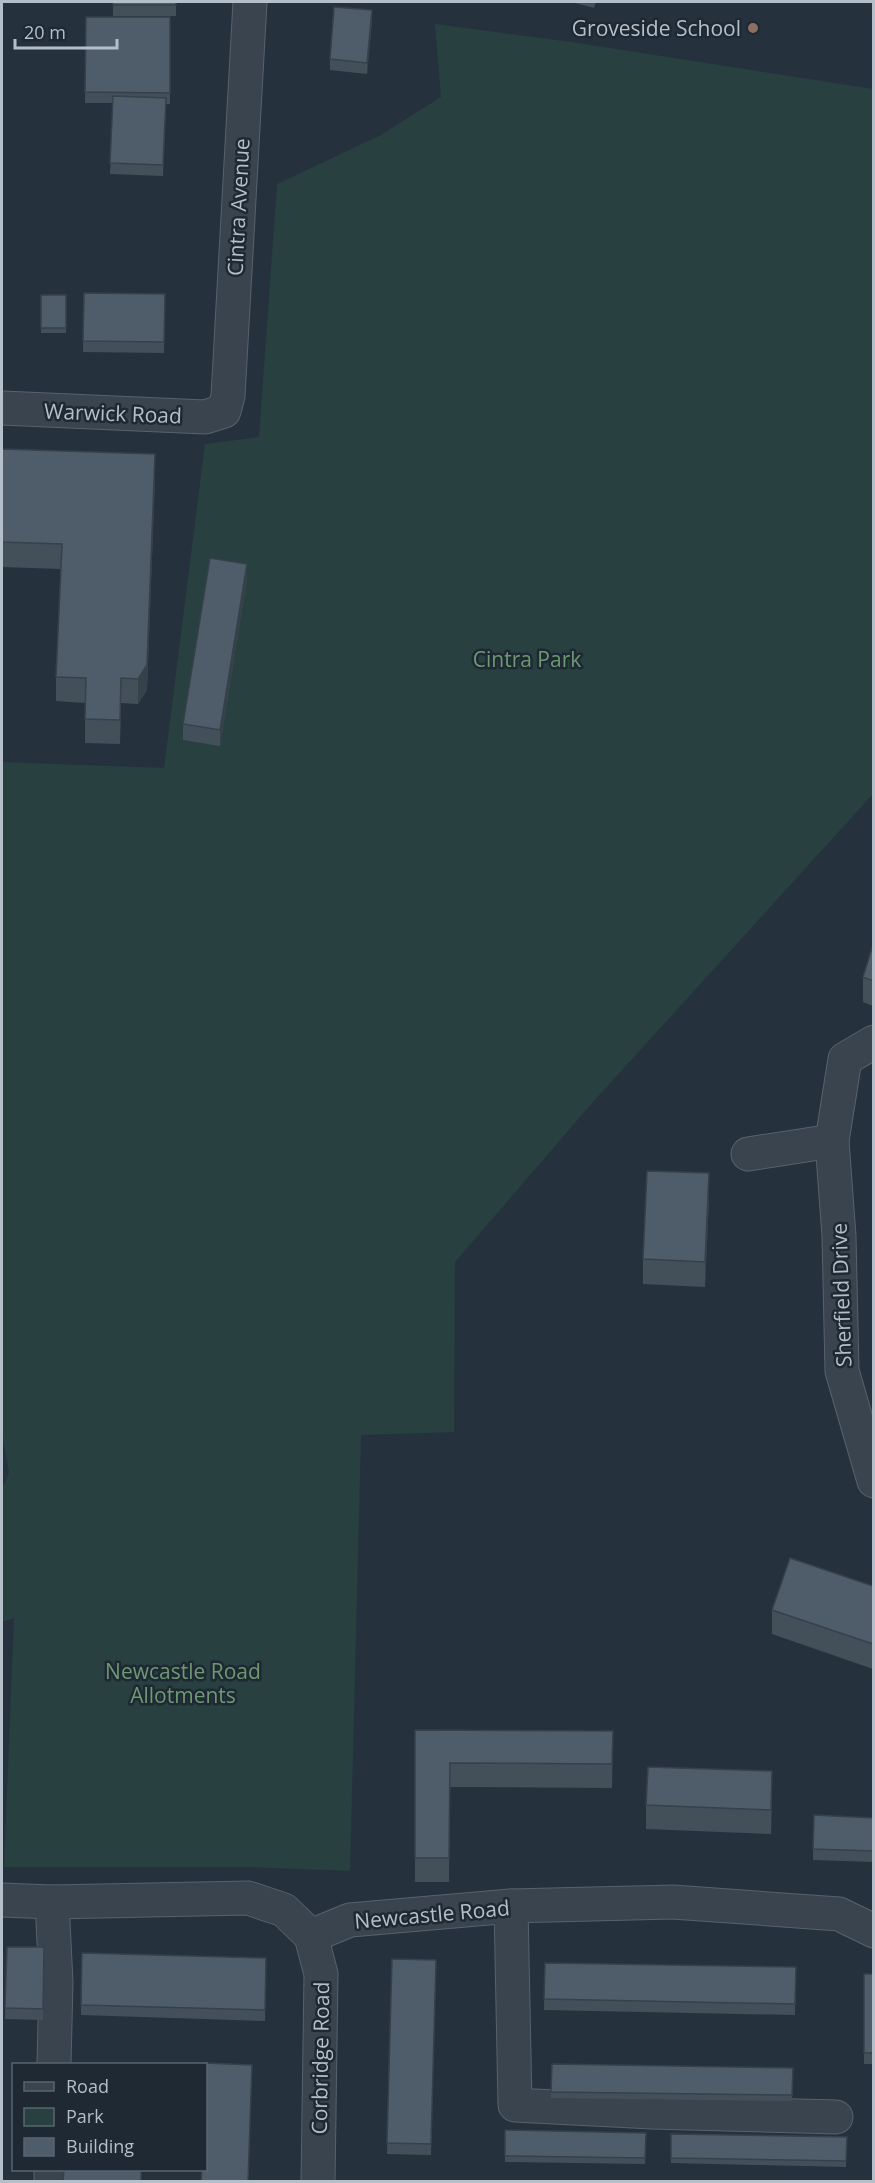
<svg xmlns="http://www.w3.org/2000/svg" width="875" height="2183" font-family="'Open Sans',sans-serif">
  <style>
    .green { fill: #284040 }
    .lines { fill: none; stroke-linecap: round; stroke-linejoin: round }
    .minor-casing { stroke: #57626c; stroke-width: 35 }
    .minor { stroke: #39444e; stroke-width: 33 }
    .wall { fill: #43505a }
    .shaded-wall { fill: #37414a }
    .building { fill: #4e5d69; stroke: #37414a; stroke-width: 1.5 }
    .education-dot { fill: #8d6e63; stroke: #1e2933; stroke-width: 2 }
    .labels { text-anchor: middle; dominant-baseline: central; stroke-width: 5; stroke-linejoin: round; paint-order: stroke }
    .poi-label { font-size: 21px; fill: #b5bfc9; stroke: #1e2933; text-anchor: end }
    .street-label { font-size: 21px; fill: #b5bfc9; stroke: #1e2933 }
    .park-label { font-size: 21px; fill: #6d9973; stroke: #1e2933 }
  </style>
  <rect width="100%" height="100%" fill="#25323e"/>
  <path class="green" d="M 435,24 L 571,42 L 873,89 L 873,794 L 593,1102 L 455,1262 L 454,1432 L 361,1435 L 350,1871 L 247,1867 L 4,1867 L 14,1618 L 2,1622 L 2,1490 L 9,1472 L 2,1433 L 2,762 L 164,768 L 205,444 L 259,437 L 277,184 L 379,136 L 441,97 Z"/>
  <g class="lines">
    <defs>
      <g id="minor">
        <path d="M 2,408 L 205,417 L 224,411 L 228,396 L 250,2"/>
        <path d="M 874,1042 L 845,1059 L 832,1141 L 839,1236 L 842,1371 L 874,1481"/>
        <path d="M 748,1154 L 832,1141"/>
        <path d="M 2,1900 L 52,1902 L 248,1898 L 284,1910 L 311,1936"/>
        <path d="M 52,1902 L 56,1982 L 54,2064"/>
        <path d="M 511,1906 L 515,2105 L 652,2112 L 836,2117"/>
        <path d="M 311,1936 L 350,1920 L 511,1906 L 673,1902 L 839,1914 L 874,1931"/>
        <path d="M 311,1936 L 321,1974 L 318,2182"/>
        <path d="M 51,2182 L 51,2170"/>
      </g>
    </defs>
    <use href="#minor" class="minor-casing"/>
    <use href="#minor" class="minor"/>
  </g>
  <g class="wall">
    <rect x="113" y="2" width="63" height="14"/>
    <path d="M 571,2 L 596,2 L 594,8 Z"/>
    <path d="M 86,17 L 170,17 L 170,104 L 166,104 L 163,176 L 110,174 L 113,103 L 85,103 Z"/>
    <path d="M 372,21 L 367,74 L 330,70 L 330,59 Z"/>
    <path d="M 84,293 L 165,294 L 164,353 L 83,352 Z"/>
    <rect x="41" y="295" width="25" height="38"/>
    <path d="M 2,449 L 155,479 L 147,690 L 138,704 L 121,703 L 120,744 L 85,743 L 85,703 L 56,701 L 56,677 L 61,569 L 2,567 Z"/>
    <path d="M 247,579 L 220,746 L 183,740 L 183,724 Z"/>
    <path d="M 873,945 L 873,1006 L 863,1002 L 863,977 Z"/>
    <path d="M 709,1198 L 705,1287 L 643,1284 L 643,1259 Z"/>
    <path d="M 873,1586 L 873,1669 L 772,1634 L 772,1610 Z"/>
    <path d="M 415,1730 L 613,1731 L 612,1788 L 450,1787 L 449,1882 L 415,1882 Z"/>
    <path d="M 772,1796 L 771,1834 L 646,1829 L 646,1805 Z"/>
    <path d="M 873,1818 L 873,1862 L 813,1860 L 813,1849 Z"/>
    <path d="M 7,1947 L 44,1947 L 43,2020 L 5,2019 Z"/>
    <path d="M 266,1958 L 265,2021 L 81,2015 L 81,2005 Z"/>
    <path d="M 392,1959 L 436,1960 L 431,2155 L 387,2154 Z"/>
    <path d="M 545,1963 L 796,1967 L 795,2015 L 544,2010 Z"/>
    <rect x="864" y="1974" width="9" height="90"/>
    <path d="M 552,2064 L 793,2068 L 792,2101 L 551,2098 Z"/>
    <path d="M 505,2130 L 646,2133 L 645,2164 L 505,2162 Z"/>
    <path d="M 671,2134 L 847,2137 L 846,2167 L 671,2163 Z"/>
  </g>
  <g class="shaded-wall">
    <path d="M 372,10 L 372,21 L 367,74 L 367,63 Z"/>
    <path d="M 155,454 L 155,479 L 147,690 L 138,704 L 138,679 Z"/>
    <path d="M 247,564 L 247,579 L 220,746 L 220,730 Z"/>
    <path d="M 121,678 L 121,703 L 120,744 L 120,720 Z"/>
    <path d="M 709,1173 L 709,1198 L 705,1287 L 705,1262 Z"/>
    <path d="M 772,1771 L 772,1796 L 771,1834 L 771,1810 Z"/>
  </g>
  <g class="building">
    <rect x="113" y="2" width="63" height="3"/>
    <path d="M 334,7 L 372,10 L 367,63 L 330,59 Z"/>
    <path d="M 86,17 L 170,17 L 170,93 L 85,92 Z"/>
    <path d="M 113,96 L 166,98 L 163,165 L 110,163 Z"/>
    <path d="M 84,293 L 165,294 L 164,342 L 83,341 Z"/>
    <rect x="41" y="295" width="25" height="33"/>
    <path d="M 2,449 L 155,454 L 147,665 L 138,679 L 121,678 L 120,720 L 85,719 L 86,678 L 56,677 L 62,544 L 2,542 Z"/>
    <path d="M 210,558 L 247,564 L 220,730 L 183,724 Z"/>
    <path d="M 873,945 L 873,981 L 863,977 Z"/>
    <path d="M 647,1171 L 709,1173 L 705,1262 L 643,1259 Z"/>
    <path d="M 790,1558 L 873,1586 L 873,1644 L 772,1610 Z"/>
    <path d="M 415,1730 L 613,1731 L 612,1764 L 450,1763 L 449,1858 L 415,1858 Z"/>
    <path d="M 648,1767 L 772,1771 L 771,1810 L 646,1805 Z"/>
    <path d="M 814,1815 L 873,1818 L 873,1851 L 813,1849 Z"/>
    <path d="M 7,1947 L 44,1947 L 43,2009 L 5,2008 Z"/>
    <path d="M 82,1953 L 266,1958 L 265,2010 L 81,2005 Z"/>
    <path d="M 392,1959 L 436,1960 L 431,2144 L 387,2143 Z"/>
    <path d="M 545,1963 L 796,1967 L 795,2004 L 544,1999 Z"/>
    <rect x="864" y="1974" width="9" height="79"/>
    <path d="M 205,2063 L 252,2065 L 248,2181 L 201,2181 L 202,2169 L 206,2169 L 206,2064 Z"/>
    <path d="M 552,2064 L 793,2068 L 792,2095 L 551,2092 Z"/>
    <path d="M 505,2130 L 646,2133 L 645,2158 L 505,2156 Z"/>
    <path d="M 671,2134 L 847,2137 L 846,2161 L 671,2158 Z"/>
    <path d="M 64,2169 L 141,2169 L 141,2181 L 63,2181 Z"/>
  </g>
  <circle class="education-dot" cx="753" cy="28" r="6"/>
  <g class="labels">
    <g class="poi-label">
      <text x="741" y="28">Groveside School</text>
    </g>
    <g class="street-label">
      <text transform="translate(238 207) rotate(-87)">Cintra Avenue</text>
      <text transform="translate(113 413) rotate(2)">Warwick Road</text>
      <text transform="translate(841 1295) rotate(-92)">Sherfield Drive</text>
      <text transform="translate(432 1914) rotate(-5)">Newcastle Road</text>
      <text transform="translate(320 2058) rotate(-89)">Corbridge Road</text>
    </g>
    <g class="park-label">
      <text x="527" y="659">Cintra Park</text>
      <text x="183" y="1671">Newcastle Road<tspan x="183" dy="24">Allotments</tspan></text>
    </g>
  </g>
  <rect width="875" height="2183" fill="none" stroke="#b5bfc9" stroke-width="6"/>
  <rect x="12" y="2063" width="195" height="108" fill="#1e2933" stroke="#5a656f" stroke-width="1.5"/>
  <rect x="24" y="2082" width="30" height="9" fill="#39444e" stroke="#5a656f" stroke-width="1.5"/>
  <text x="66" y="2093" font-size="18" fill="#b5bfc9">Road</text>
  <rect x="24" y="2108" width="30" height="18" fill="#284040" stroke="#5a656f" stroke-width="1.5"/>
  <text x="66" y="2123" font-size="18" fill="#b5bfc9">Park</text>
  <rect x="24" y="2138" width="30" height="18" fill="#4e5d69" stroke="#5a656f" stroke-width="1.5"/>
  <text x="66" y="2153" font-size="18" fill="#b5bfc9">Building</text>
  <path d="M15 39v9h102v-9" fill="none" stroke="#b5bfc9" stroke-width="3"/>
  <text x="24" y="39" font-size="18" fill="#b5bfc9" stroke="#1e2933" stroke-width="4.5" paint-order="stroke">20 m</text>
</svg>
